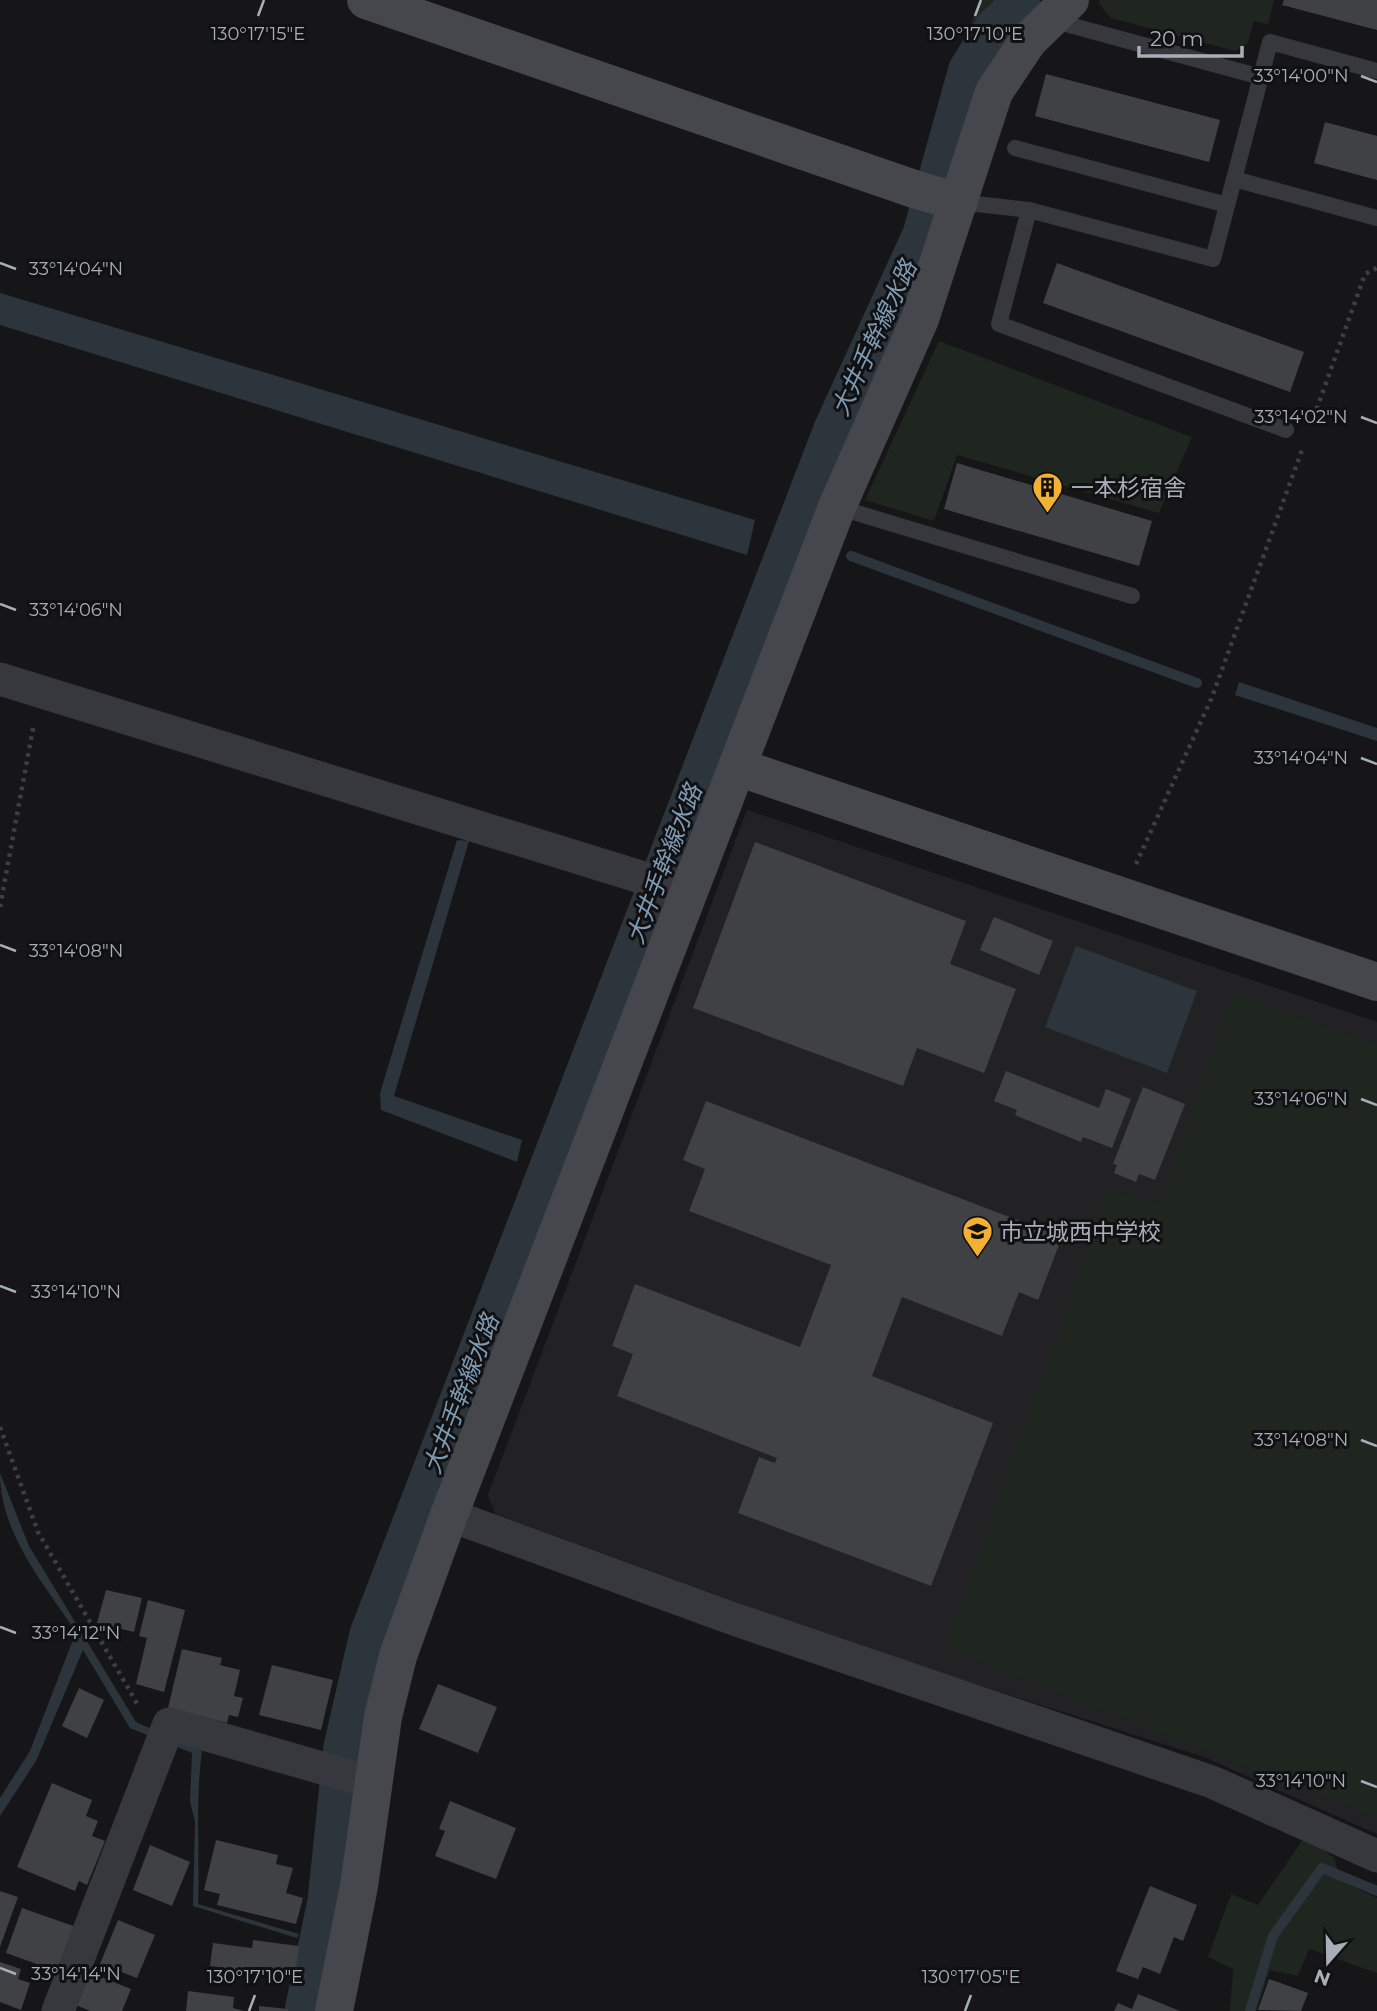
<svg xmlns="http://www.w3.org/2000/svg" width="1377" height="2011" font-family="Montserrat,'Noto Sans JP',sans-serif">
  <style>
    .built { fill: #222225 }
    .green { fill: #1e261f }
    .water { fill: #2c353c }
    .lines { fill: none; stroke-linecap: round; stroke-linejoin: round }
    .stream { stroke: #2c353c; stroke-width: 10 }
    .canal { stroke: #2c353c; stroke-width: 37 }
    .building { fill: #404145 }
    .path { stroke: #3d3f44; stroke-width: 4.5; stroke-dasharray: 3.5 5; stroke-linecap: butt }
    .lane { stroke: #37383d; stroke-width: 16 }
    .street { stroke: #37383d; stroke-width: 33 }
    .secondary { stroke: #45474d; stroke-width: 38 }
    .ticks { fill: none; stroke: #a8adb8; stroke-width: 2.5 }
    .labels { text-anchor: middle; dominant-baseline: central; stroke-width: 6; stroke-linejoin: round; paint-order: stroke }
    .poi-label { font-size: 23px; fill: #a8adb8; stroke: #111113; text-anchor: start }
    .water-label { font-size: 24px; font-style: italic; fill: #7f9bb3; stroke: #111113 }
    .ticks-label { font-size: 18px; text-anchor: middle; fill: #a8adb8; stroke: #111113; stroke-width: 6; stroke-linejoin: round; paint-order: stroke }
  </style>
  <rect width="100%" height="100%" fill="#161618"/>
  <path class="built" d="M 747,810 L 1377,1022 L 1377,1834 L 1204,1757 L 866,1649 L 495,1514 L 488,1495 Z"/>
  <g class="green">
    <path d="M 979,0 L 1008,0 L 964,43 Z"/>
    <path d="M 1101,0 L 1274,0 L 1268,24 L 1254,21 L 1247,44 L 1235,51 L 1111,18 L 1098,2 Z"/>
    <path d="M 939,341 L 1192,437 L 1159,513 L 957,455 L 934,521 L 865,500 Z"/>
    <path d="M 1231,993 L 1377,1044 L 1377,1818 L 945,1649 L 1109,1188 L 1162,1204 Z"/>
    <path d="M 1306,1835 L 1334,1858 L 1341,1881 L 1377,1898 L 1377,1973 L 1309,1949 L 1298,1976 L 1270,1970 L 1256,2011 L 1230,2011 L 1233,1969 L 1208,1957 L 1231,1894 L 1258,1905 Z"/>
  </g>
  <g class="water">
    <path d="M 0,293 L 755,520 L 747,555 L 0,325 Z"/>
    <path d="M 1239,682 L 1377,728 L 1377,741 L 1235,695 Z"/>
    <path d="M 457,840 L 469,841 L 394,1096 L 522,1140 L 517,1162 L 381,1110 L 380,1093 Z"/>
    <path d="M 1076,946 L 1197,991 L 1167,1073 L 1045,1027 Z"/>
    <path d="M 0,1473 L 29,1546 L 136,1722 L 202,1751 C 195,1801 200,1852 198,1904 L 299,1934 L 297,1938 L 193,1906 L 195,1822 L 190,1801 L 192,1753 L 130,1728 L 83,1650 L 36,1761 L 0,1816 L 0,1798 L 30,1751 L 76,1632 C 44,1584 0,1533 0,1473 Z"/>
  </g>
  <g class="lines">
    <g class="stream">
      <path d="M 851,556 L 1197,683"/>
      <path d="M 1250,2011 L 1273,1936 L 1322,1868 L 1377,1891"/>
    </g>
    <path class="canal" d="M 303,2011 L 326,1901 L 342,1747 L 368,1634 L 832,429 L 921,234 L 967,69 L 993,27 L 1022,0"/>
  </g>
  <g class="building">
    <path d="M 1284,0 L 1377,0 L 1377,30 L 1282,5 Z"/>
    <path d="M 1046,74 L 1220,120 L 1209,162 L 1035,116 Z"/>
    <path d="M 1325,122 L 1377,136 L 1377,180 L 1314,163 Z"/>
    <path d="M 1057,263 L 1304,352 L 1290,392 L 1043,303 Z"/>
    <path d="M 957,463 L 1152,521 L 1139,566 L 944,509 Z"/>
    <path d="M 755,842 L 966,921 L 950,964 L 1016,989 L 984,1073 L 917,1048 L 903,1086 L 693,1008 Z"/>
    <path d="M 994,917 L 1053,941 L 1039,975 L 980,950 Z"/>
    <path d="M 1006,1071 L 1099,1108 L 1106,1089 L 1131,1099 L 1112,1148 L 1083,1137 L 1081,1142 L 1015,1115 L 1017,1110 L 994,1101 Z"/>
    <path d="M 1143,1087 L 1185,1104 L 1155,1180 L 1139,1174 L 1136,1182 L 1114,1173 L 1117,1165 L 1113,1164 Z"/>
    <path d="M 706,1101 L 1062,1237 L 1038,1300 L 1019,1292 L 1002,1336 L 902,1297 L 872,1376 L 993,1423 L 931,1586 L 738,1513 L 759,1457 L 775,1463 L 777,1458 L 617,1396 L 633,1354 L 612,1346 L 635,1284 L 800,1347 L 831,1265 L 689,1211 L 705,1169 L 683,1160 Z"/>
    <path d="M 106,1590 L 142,1598 L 134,1632 L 97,1623 Z"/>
    <path d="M 148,1600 L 185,1610 L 164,1692 L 136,1684 L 147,1638 L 139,1636 Z"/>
    <path d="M 182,1649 L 222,1658 L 220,1665 L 240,1670 L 234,1696 L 243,1698 L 238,1717 L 229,1715 L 227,1723 L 168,1708 Z"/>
    <path d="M 272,1665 L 333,1680 L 321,1730 L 259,1715 Z"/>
    <path d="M 438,1684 L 497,1707 L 478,1753 L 419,1729 Z"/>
    <path d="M 79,1688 L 104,1700 L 87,1738 L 62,1726 Z"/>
    <path d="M 52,1783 L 92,1800 L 86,1816 L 98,1821 L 92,1836 L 105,1841 L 87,1885 L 79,1881 L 75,1891 L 17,1867 Z"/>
    <path d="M 450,1801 L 516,1828 L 496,1879 L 435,1856 L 445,1831 L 439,1829 Z"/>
    <path d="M 216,1840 L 278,1855 L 276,1864 L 293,1868 L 286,1893 L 303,1898 L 296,1924 L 217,1905 L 220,1894 L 204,1890 Z"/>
    <path d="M 150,1845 L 190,1862 L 172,1906 L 133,1890 Z"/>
    <path d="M 1150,1886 L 1197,1905 L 1183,1941 L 1174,1937 L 1160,1974 L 1143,1967 L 1138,1979 L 1116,1971 Z"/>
    <path d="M 0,1891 L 18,1897 L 0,1947 Z"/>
    <path d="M 22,1908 L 79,1928 L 62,1973 L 6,1953 Z"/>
    <path d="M 118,1920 L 155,1935 L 137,1978 L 100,1964 Z"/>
    <path d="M 253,1940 L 299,1946 L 295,1977 L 210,1966 L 213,1943 L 252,1948 Z"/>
    <path d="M 0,1962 L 21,1969 L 18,1979 L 30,1983 L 21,2010 L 0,2002 Z"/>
    <path d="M 89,1972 L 131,1989 L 122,2011 L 90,2011 L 76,2005 Z"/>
    <path d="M 1269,1979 L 1308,1993 L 1301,2011 L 1258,2010 Z"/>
    <path d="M 188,1991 L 234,1997 L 233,2008 L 244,2011 L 186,2011 Z"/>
    <path d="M 1138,1994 L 1180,2011 L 1114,2011 L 1118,2003 L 1132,2009 Z"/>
    <path d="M 259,2006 L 288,2009 L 288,2011 L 259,2011 Z"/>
  </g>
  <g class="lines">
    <g class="path">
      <path d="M 1311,425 L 1365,274 L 1377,268"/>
      <path d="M 1136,864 L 1212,697 L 1302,450"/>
      <path d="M 0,907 L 34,723"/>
      <path d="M 0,1427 L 38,1532 L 139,1707"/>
    </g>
    <g class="lane">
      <path d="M 1051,20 L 1261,77"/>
      <path d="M 1015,148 L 1227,205"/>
      <path d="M 1234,179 L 1377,218"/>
      <path d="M 959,202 L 1029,210 L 1213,259 L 1270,42 L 1377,71"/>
      <path d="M 1029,210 L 999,324 L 1286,430"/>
      <path d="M 837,507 L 1132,596"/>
    </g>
    <g class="street">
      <path d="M 0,679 L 689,892"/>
      <path d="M 449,1515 L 731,1618 L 1212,1782 L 1377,1856"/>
      <path d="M 58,2011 L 169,1724 L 374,1783"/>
    </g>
    <g class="secondary">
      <path d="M 366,0 L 917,190 L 959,202"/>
      <path d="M 737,767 L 1377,982"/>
      <path d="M 334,2011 L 359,1886 L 383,1717 L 398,1656 L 449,1515 L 837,507 L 920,319 L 994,92 L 1028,41 L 1070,0"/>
    </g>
  </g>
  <path class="ticks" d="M 258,16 L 264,0M 975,16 L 981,0M 1361,76 L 1377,82M 0,263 L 16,269M 1361,417 L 1377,423M 0,604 L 16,610M 1361,758 L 1377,764M 0,945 L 16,951M 1361,1099 L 1377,1105M 0,1286 L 16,1292M 1361,1440 L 1377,1446M 0,1627 L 16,1633M 1361,1781 L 1377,1787M 0,1968 L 16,1974M 249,2011 L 255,1995M 965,2011 L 971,1995"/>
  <defs>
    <symbol id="building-pin" viewBox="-11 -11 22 30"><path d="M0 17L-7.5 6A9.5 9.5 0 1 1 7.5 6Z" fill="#f2b134" stroke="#111113"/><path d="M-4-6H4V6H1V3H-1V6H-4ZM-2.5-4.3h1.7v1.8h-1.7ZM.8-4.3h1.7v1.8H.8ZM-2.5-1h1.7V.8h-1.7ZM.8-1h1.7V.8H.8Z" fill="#111"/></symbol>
    <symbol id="school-pin" viewBox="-11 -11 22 30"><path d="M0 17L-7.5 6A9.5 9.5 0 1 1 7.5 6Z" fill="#f2b134" stroke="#111113"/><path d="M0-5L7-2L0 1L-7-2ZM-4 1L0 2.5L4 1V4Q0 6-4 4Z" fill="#111"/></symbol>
  </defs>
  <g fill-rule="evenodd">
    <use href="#building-pin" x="1030" y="470" width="35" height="47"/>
    <use href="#school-pin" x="960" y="1214" width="35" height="47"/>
  </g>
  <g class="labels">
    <g class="poi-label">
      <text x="1071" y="488">一本杉宿舎</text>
      <text x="1000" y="1232">市立城西中学校</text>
    </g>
    <g class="water-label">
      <text transform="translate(874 338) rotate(-65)">大井手幹線水路</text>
      <text transform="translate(664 864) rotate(-69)">大井手幹線水路</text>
      <text transform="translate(461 1394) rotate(-69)">大井手幹線水路</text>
    </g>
  </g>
  <g class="ticks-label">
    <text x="258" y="40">130°17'15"E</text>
    <text x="975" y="40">130°17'10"E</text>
    <text x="1301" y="82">33°14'00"N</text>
    <text x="76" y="275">33°14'04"N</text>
    <text x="1301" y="423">33°14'02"N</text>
    <text x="76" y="616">33°14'06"N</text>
    <text x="1301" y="764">33°14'04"N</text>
    <text x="76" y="957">33°14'08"N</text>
    <text x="1301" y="1105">33°14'06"N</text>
    <text x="76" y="1298">33°14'10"N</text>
    <text x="1301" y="1446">33°14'08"N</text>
    <text x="76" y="1639">33°14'12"N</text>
    <text x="1301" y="1787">33°14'10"N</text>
    <text x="76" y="1980">33°14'14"N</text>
    <text x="255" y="1983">130°17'10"E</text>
    <text x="971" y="1983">130°17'05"E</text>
  </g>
  <g transform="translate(1328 1962) rotate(200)" stroke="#111113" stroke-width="5" paint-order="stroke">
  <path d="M0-5L12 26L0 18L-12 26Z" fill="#a8adb8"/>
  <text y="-10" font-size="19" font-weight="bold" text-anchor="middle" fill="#a8adb8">N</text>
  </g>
  <path d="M1139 46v10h103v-10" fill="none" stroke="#a8adb8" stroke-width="3.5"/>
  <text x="1150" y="46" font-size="21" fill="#a8adb8" stroke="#111113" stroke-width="5" paint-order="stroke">20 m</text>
</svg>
